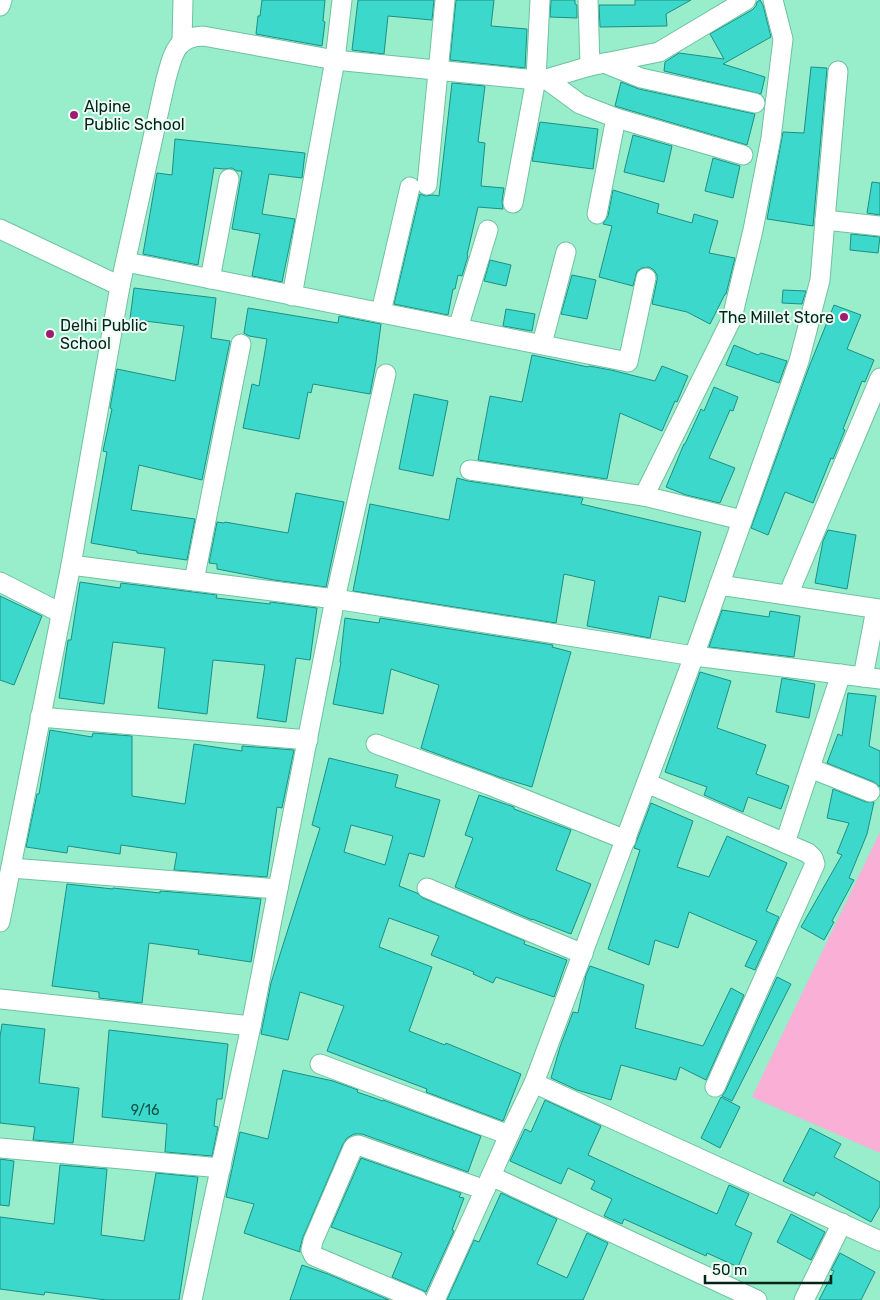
<svg xmlns="http://www.w3.org/2000/svg" width="880" height="1300" font-family="Rubik,sans-serif">
  <style>
    .green { fill: #f9afd6 }
    .building { fill: #3bd8cb; stroke: #1d8f86; fill-rule: evenodd }
    .lines { fill: none; stroke-linecap: round; stroke-linejoin: round }
    .minor-casing { stroke: #6dc2a1; stroke-width: 21 }
    .minor { stroke: #fff; stroke-width: 19 }
    .poi-dot { fill: #9e1d71; stroke: #eefef6; stroke-width: 2 }
    .labels { text-anchor: middle; dominant-baseline: central; stroke-width: 4; stroke-linejoin: round; paint-order: stroke }
    .number-label { font-size: 14px; fill: #0f5246 }
    .poi-label { font-size: 16px; fill: #002519; stroke: #eefef6; text-anchor: start }
  </style>
  <rect width="100%" height="100%" fill="#98edcb"/>
  <path class="green" d="M 880,832 L 880,1153 L 752,1097 Z"/>
  <g class="building">
    <path d="M 262,0 L 325,0 L 323,21 L 325,22 L 322,46 L 256,34 L 258,16 L 260,16 Z"/>
    <path d="M 358,0 L 434,0 L 432,20 L 388,16 L 384,54 L 352,50 Z"/>
    <path d="M 456,0 L 494,0 L 491,26 L 527,29 L 525,68 L 450,60 Z"/>
    <path d="M 551,0 L 575,0 L 575,4 L 577,5 L 577,18 L 550,17 Z"/>
    <path d="M 635,0 L 691,0 L 666,14 L 667,26 L 600,27 L 599,5 L 635,5 Z"/>
    <path d="M 760,0 L 763,5 L 771,37 L 723,64 L 765,77 L 761,94 L 664,71 L 665,62 L 679,53 L 724,59 L 710,34 L 752,10 L 756,6 L 757,2 Z"/>
    <path d="M 811,67 L 827,68 L 813,226 L 767,219 L 783,132 L 804,133 Z"/>
    <path d="M 621,82 L 639,89 L 755,114 L 747,145 L 615,106 Z"/>
    <path d="M 452,83 L 485,86 L 478,142 L 485,143 L 481,186 L 504,188 L 502,201 L 503,209 L 478,207 L 467,255 L 468,256 L 462,276 L 458,275 L 455,289 L 453,289 L 448,315 L 394,304 L 420,194 L 425,196 L 433,195 L 439,196 Z"/>
    <path d="M 540,122 L 598,129 L 593,169 L 532,161 Z"/>
    <path d="M 633,135 L 672,146 L 664,182 L 624,172 Z"/>
    <path d="M 175,139 L 305,153 L 302,178 L 269,174 L 262,214 L 295,219 L 282,282 L 252,276 L 260,234 L 232,229 L 242,171 L 237,171 L 232,168 L 224,169 L 214,168 L 198,265 L 143,254 L 157,173 L 172,175 Z"/>
    <path d="M 713,158 L 740,166 L 733,198 L 705,191 Z"/>
    <path d="M 872,182 L 880,183 L 880,215 L 867,213 Z"/>
    <path d="M 613,190 L 659,204 L 657,213 L 692,223 L 694,214 L 718,221 L 709,253 L 735,258 L 726,294 L 725,294 L 710,324 L 687,312 L 652,304 L 657,280 L 657,275 L 654,270 L 649,267 L 642,268 L 637,271 L 633,286 L 599,277 L 612,226 L 603,224 L 608,216 Z"/>
    <path d="M 851,234 L 880,237 L 878,253 L 850,250 Z"/>
    <path d="M 490,260 L 511,265 L 506,286 L 484,281 Z"/>
    <path d="M 572,275 L 596,280 L 587,319 L 561,314 Z"/>
    <path d="M 134,288 L 216,298 L 211,338 L 230,341 L 202,480 L 139,465 L 131,510 L 195,519 L 187,560 L 137,553 L 137,551 L 91,543 L 107,452 L 103,451 L 112,409 L 110,408 L 117,369 L 175,381 L 184,326 L 130,319 Z"/>
    <path d="M 783,290 L 806,291 L 802,304 L 782,303 Z"/>
    <path d="M 834,305 L 861,315 L 847,349 L 874,360 L 865,382 L 862,381 L 843,429 L 845,430 L 833,459 L 831,458 L 813,503 L 785,492 L 768,535 L 751,528 L 809,367 Z"/>
    <path d="M 248,308 L 338,323 L 339,316 L 381,324 L 376,362 L 370,394 L 313,384 L 311,393 L 308,392 L 299,439 L 243,428 L 252,384 L 259,386 L 267,339 L 249,336 L 244,333 Z"/>
    <path d="M 506,309 L 535,314 L 532,331 L 503,326 Z"/>
    <path d="M 734,345 L 758,355 L 761,353 L 787,361 L 779,383 L 726,365 Z"/>
    <path d="M 532,355 L 588,367 L 589,366 L 611,370 L 655,381 L 662,366 L 688,376 L 677,402 L 675,401 L 662,431 L 620,413 L 607,479 L 478,460 L 490,396 L 522,402 Z"/>
    <path d="M 714,387 L 738,397 L 733,411 L 730,410 L 709,458 L 735,468 L 720,503 L 686,495 L 666,487 L 684,444 L 685,444 L 701,409 L 704,411 Z"/>
    <path d="M 414,394 L 448,401 L 433,476 L 399,469 Z"/>
    <path d="M 457,478 L 468,481 L 583,498 L 581,504 L 701,532 L 685,602 L 659,596 L 650,638 L 587,626 L 595,581 L 564,574 L 556,623 L 353,591 L 370,504 L 449,520 Z"/>
    <path d="M 296,493 L 344,502 L 326,587 L 274,580 L 217,569 L 217,564 L 209,563 L 217,522 L 224,523 L 225,522 L 288,533 Z"/>
    <path d="M 828,530 L 856,535 L 847,589 L 815,583 L 823,541 Z"/>
    <path d="M 80,582 L 120,588 L 121,583 L 217,595 L 216,598 L 270,604 L 270,602 L 317,608 L 310,660 L 296,658 L 286,722 L 257,718 L 265,665 L 213,660 L 207,714 L 158,708 L 165,648 L 113,642 L 104,704 L 59,698 L 68,640 L 71,640 Z"/>
    <path d="M 0,596 L 42,616 L 14,685 L 0,680 Z"/>
    <path d="M 722,610 L 769,617 L 770,611 L 800,616 L 794,657 L 709,647 Z"/>
    <path d="M 345,618 L 379,623 L 380,618 L 553,645 L 552,647 L 571,652 L 532,787 L 499,777 L 421,748 L 439,685 L 391,669 L 383,714 L 333,704 L 341,662 L 340,662 Z"/>
    <path d="M 700,672 L 731,681 L 717,728 L 766,745 L 756,774 L 789,786 L 781,809 L 748,797 L 743,812 L 704,795 L 707,787 L 665,772 Z"/>
    <path d="M 782,678 L 815,684 L 809,718 L 776,712 Z"/>
    <path d="M 848,693 L 876,696 L 869,746 L 880,751 L 880,787 L 874,782 L 827,763 L 838,734 L 842,736 Z"/>
    <path d="M 50,730 L 92,737 L 93,733 L 132,736 L 132,796 L 185,804 L 194,744 L 242,751 L 242,746 L 294,750 L 282,808 L 277,807 L 267,877 L 174,870 L 177,853 L 121,845 L 120,854 L 68,846 L 67,853 L 26,847 L 37,794 L 39,794 Z"/>
    <path d="M 329,758 L 398,775 L 395,787 L 440,800 L 424,857 L 409,853 L 399,886 L 417,893 L 423,898 L 525,941 L 524,944 L 567,960 L 554,997 L 496,977 L 493,983 L 473,974 L 474,972 L 431,955 L 439,936 L 389,918 L 379,947 L 432,967 L 409,1031 L 445,1045 L 446,1043 L 521,1074 L 503,1121 L 426,1092 L 427,1089 L 327,1051 L 344,1006 L 300,992 L 288,1040 L 261,1034 L 271,983 L 320,828 L 312,825 ZM 351,825 L 393,836 L 385,865 L 344,852 Z"/>
    <path d="M 833,789 L 866,802 L 874,802 L 867,834 L 849,878 L 854,880 L 832,921 L 834,922 L 824,940 L 801,927 L 842,855 L 837,853 L 849,823 L 827,818 Z"/>
    <path d="M 479,795 L 514,807 L 514,809 L 571,830 L 556,870 L 591,884 L 571,934 L 532,919 L 532,920 L 455,887 L 473,838 L 465,835 Z"/>
    <path d="M 651,803 L 693,821 L 677,867 L 709,877 L 727,836 L 787,863 L 766,911 L 779,917 L 755,970 L 745,966 L 757,941 L 689,912 L 678,948 L 655,940 L 649,965 L 608,949 L 640,850 L 634,848 Z"/>
    <path d="M 67,884 L 113,889 L 113,888 L 160,893 L 160,891 L 261,899 L 251,962 L 198,954 L 199,950 L 149,943 L 142,1003 L 99,998 L 99,992 L 52,986 Z"/>
    <path d="M 590,966 L 644,985 L 635,1028 L 703,1046 L 731,988 L 744,995 L 706,1080 L 680,1067 L 676,1080 L 621,1065 L 611,1100 L 577,1090 L 551,1078 L 560,1047 L 573,1012 L 578,1013 L 586,975 Z"/>
    <path d="M 777,977 L 791,984 L 732,1101 L 722,1096 L 725,1092 Z"/>
    <path d="M 2,1024 L 45,1029 L 39,1083 L 79,1088 L 73,1143 L 33,1140 L 35,1127 L 0,1123 L 0,1037 Z"/>
    <path d="M 109,1030 L 228,1044 L 222,1099 L 217,1099 L 214,1126 L 218,1127 L 212,1156 L 165,1152 L 167,1124 L 102,1117 Z"/>
    <path d="M 283,1070 L 333,1081 L 358,1090 L 357,1092 L 383,1101 L 383,1100 L 481,1136 L 468,1172 L 362,1134 L 354,1134 L 347,1138 L 343,1144 L 303,1237 L 300,1248 L 300,1252 L 244,1233 L 254,1204 L 226,1197 L 240,1132 L 268,1139 Z"/>
    <path d="M 721,1097 L 740,1107 L 720,1148 L 701,1138 Z"/>
    <path d="M 545,1100 L 601,1126 L 588,1155 L 642,1180 L 717,1214 L 729,1185 L 749,1194 L 735,1225 L 752,1233 L 738,1267 L 707,1253 L 706,1256 L 624,1219 L 622,1224 L 604,1216 L 612,1199 L 591,1189 L 595,1181 L 568,1168 L 561,1184 L 510,1161 L 525,1129 L 531,1132 Z"/>
    <path d="M 810,1128 L 841,1144 L 834,1157 L 880,1182 L 880,1206 L 871,1222 L 816,1192 L 814,1196 L 783,1181 Z"/>
    <path d="M 361,1158 L 461,1193 L 459,1197 L 464,1198 L 452,1230 L 454,1231 L 426,1292 L 422,1290 L 392,1277 L 402,1253 L 331,1227 Z"/>
    <path d="M 0,1159 L 14,1161 L 9,1206 L 0,1205 Z"/>
    <path d="M 60,1165 L 107,1169 L 101,1235 L 144,1241 L 156,1173 L 198,1177 L 179,1300 L 106,1300 L 45,1292 L 44,1295 L 0,1289 L 0,1217 L 54,1224 Z"/>
    <path d="M 501,1193 L 557,1219 L 537,1264 L 567,1278 L 587,1233 L 608,1243 L 583,1300 L 447,1300 L 474,1240 L 479,1242 Z"/>
    <path d="M 791,1214 L 825,1232 L 811,1260 L 777,1242 Z"/>
    <path d="M 840,1253 L 875,1272 L 861,1300 L 819,1300 L 834,1271 L 831,1270 Z"/>
    <path d="M 302,1265 L 328,1274 L 389,1300 L 290,1300 Z"/>
  </g>
  <g class="lines">
    <defs>
      <g id="minor">
        <path d="M 588,0 L 590,66"/>
        <path d="M 0,6 L 2,0"/>
        <path d="M 182,41 L 183,0"/>
        <path d="M 604,63 L 641,78 L 755,103"/>
        <path d="M 546,79 L 580,104 L 616,118 L 743,155"/>
        <path d="M 427,185 L 445,0"/>
        <path d="M 513,203 L 536,79 L 540,0"/>
        <path d="M 597,214 L 616,118"/>
        <path d="M 825,220 L 838,71"/>
        <path d="M 0,229 L 120,286"/>
        <path d="M 126,262 L 628,362 L 646,278"/>
        <path d="M 210,279 L 229,179"/>
        <path d="M 292,296 L 335,60 L 342,0"/>
        <path d="M 381,312 L 410,187"/>
        <path d="M 458,328 L 488,230"/>
        <path d="M 542,344 L 566,252"/>
        <path d="M 470,470 L 644,496 L 732,318 L 753,230 L 771,138 L 783,39 L 773,0"/>
        <path d="M 644,496 L 742,520"/>
        <path d="M 71,565 L 335,599 L 694,656 L 880,679"/>
        <path d="M 194,581 L 241,344"/>
        <path d="M 0,582 L 61,613"/>
        <path d="M 719,585 L 880,609"/>
        <path d="M 788,595 L 880,378"/>
        <path d="M 863,677 L 876,609"/>
        <path d="M 40,717 L 308,740"/>
        <path d="M 376,744 L 489,785 L 626,840"/>
        <path d="M 810,768 L 870,792"/>
        <path d="M 647,783 L 808,853 L 813,858 L 815,864 L 715,1087"/>
        <path d="M 785,843 L 841,674"/>
        <path d="M 11,868 L 278,889"/>
        <path d="M 427,888 L 583,954"/>
        <path d="M 0,922 L 71,565 L 120,286 L 166,79 C 173,56 174,37 203,36 L 335,60 L 526,79 L 546,79 L 590,66 L 659,52 L 746,0"/>
        <path d="M 0,999 L 251,1026"/>
        <path d="M 320,1064 L 509,1135"/>
        <path d="M 534,1083 L 880,1241"/>
        <path d="M 0,1148 L 221,1168"/>
        <path d="M 491,1176 L 757,1300"/>
        <path d="M 192,1300 L 251,1026 L 335,599 L 386,374"/>
        <path d="M 418,1300 L 314,1256 L 311,1250 L 313,1241 L 353,1148 L 355,1146 L 358,1145 L 485,1190"/>
        <path d="M 435,1300 L 491,1176 L 509,1135 L 534,1083 L 694,656 L 799,361 L 820,280 L 825,220 L 880,226"/>
        <path d="M 804,1300 L 842,1223"/>
      </g>
    </defs>
    <use href="#minor" class="minor-casing"/>
    <use href="#minor" class="minor"/>
  </g>
  <g class="poi-dot">
    <circle cx="74" cy="115" r="5"/>
    <circle cx="844" cy="317" r="5"/>
    <circle cx="50" cy="334" r="5"/>
  </g>
  <g class="labels">
    <g class="number-label">
      <text x="145" y="1110">9/16</text>
    </g>
    <g class="poi-label">
      <text x="84" y="106">Alpine<tspan x="84" dy="18">Public School</tspan></text>
      <text x="834" y="317" text-anchor="end">The Millet Store</text>
      <text x="60" y="325">Delhi Public<tspan x="60" dy="18">School</tspan></text>
    </g>
  </g>
  <path d="M705 1275v8h126v-8" fill="none" stroke="#002519" stroke-width="2.5"/>
  <text x="712" y="1275" font-size="15" fill="#002519" stroke="#eefef6" stroke-width="4" paint-order="stroke">50 m</text>
</svg>
